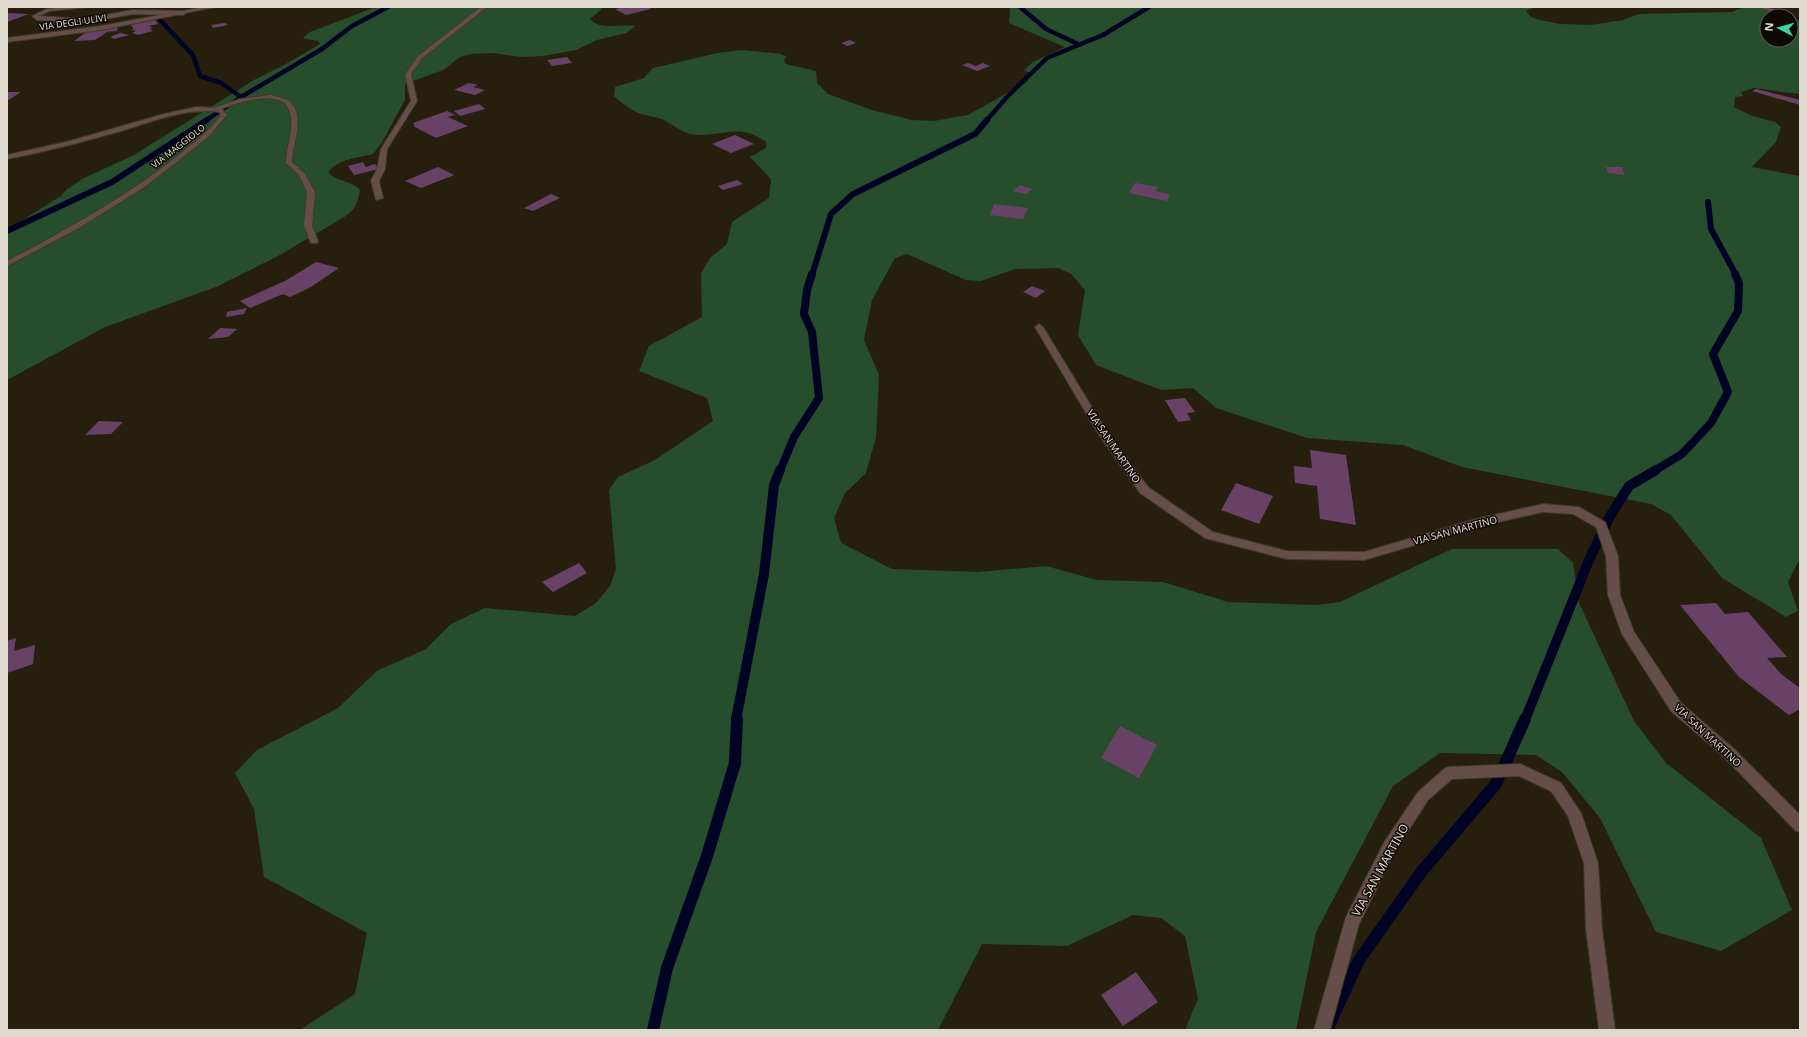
<svg xmlns="http://www.w3.org/2000/svg" width="1807" height="1037" font-family="'Noto Sans',sans-serif">
  <style>
    .forest { fill: #264e2c }
    .lines { fill: none; stroke-linecap: round; stroke-linejoin: round }
    .stream-far4 { stroke: #000323; stroke-width: 4.5 }
    .stream-far3 { stroke: #000323; stroke-width: 6 }
    .stream-far2 { stroke: #000323; stroke-width: 8 }
    .stream-far1 { stroke: #000323; stroke-width: 10 }
    .stream { stroke: #000323; stroke-width: 12 }
    .building { fill: #684266 }
    .service-casing { stroke: #413928; stroke-width: 2 }
    .minor-casing { stroke: #413928; stroke-width: 2 }
    .tertiary-casing { stroke: #413928; stroke-width: 2 }
    .service { fill: #644e47; fill-rule: evenodd }
    .minor { fill: #644e47; fill-rule: evenodd }
    .tertiary { fill: #644e47; fill-rule: evenodd }
    .labels { text-anchor: middle; dominant-baseline: central; stroke-width: 3; stroke-linejoin: round; paint-order: stroke }
    .far-street-label { font-size: 9px; fill: #dfd9ce; stroke: #0d0904 }
    .street-label { font-size: 10px; fill: #dfd9ce; stroke: #0d0904 }
    .near-street-label { font-size: 12px; fill: #dfd9ce; stroke: #0d0904 }
  </style>
  <rect width="100%" height="100%" fill="#271f0d"/>
  <g class="forest">
    <path d="M 376,7 L 600,7 L 602,9 L 590,19 C 601,31 621,24 635,26 L 626,33 L 597,40 L 576,50 L 543,56 L 521,57 L 493,53 L 471,54 L 460,57 L 443,70 L 405,84 L 405,100 L 381,144 L 373,154 C 357,158 339,159 328,172 C 336,182 351,180 360,190 C 358,202 356,208 346,216 L 278,256 L 216,287 L 105,327 L 7,380 L 7,230 L 61,196 L 66,190 L 82,179 L 134,155 L 254,80 L 286,64 L 320,44 L 318,41 L 303,38 L 310,32 Z"/>
    <path d="M 1010,7 L 1535,7 L 1526,11 L 1531,17 L 1540,20 L 1560,24 L 1591,25 L 1623,20 L 1639,14 L 1732,12 C 1753,2 1763,9 1785,16 L 1767,16 L 1767,40 L 1791,40 L 1791,18 L 1800,21 L 1800,94 L 1754,88 L 1741,92 L 1743,96 L 1735,97 L 1734,107 L 1752,116 L 1775,122 L 1781,127 L 1776,142 L 1752,167 L 1800,176 L 1800,562 L 1798,562 L 1788,582 L 1798,611 L 1786,617 L 1722,578 L 1671,515 L 1651,504 L 1462,467 L 1403,445 L 1307,438 L 1216,408 L 1193,388 L 1161,390 L 1096,365 L 1078,335 L 1085,290 L 1071,274 L 1058,268 L 1015,269 L 981,281 L 966,280 L 907,254 L 895,258 L 872,300 L 864,340 L 879,375 L 876,437 L 866,473 L 845,493 L 834,518 L 841,543 L 892,569 L 978,572 L 1046,566 L 1097,580 L 1163,582 L 1228,602 L 1317,605 L 1340,602 L 1452,549 L 1558,549 L 1573,563 L 1579,603 L 1634,721 L 1666,763 L 1761,838 L 1792,910 L 1721,951 L 1656,932 L 1600,818 L 1562,772 L 1536,755 L 1440,753 L 1393,786 L 1316,932 L 1296,1030 L 1185,1030 L 1198,999 L 1185,936 L 1161,918 L 1133,915 L 1067,946 L 982,944 L 938,1030 L 300,1030 L 355,994 L 367,933 L 264,877 L 254,809 L 235,773 L 257,750 L 338,708 L 377,671 L 426,649 L 451,624 L 485,608 L 575,616 L 596,603 L 610,586 L 616,569 L 609,490 L 618,477 L 655,460 L 713,421 L 707,398 L 639,371 L 649,346 L 702,317 L 701,274 L 710,258 L 727,244 L 732,222 L 769,198 L 771,179 L 750,157 L 766,148 L 766,142 C 737,121 721,139 690,134 C 682,132 673,125 666,121 C 656,116 644,116 634,111 C 627,107 620,101 614,96 L 615,87 L 644,78 L 653,68 L 718,53 L 741,50 L 781,54 L 787,57 L 784,60 L 786,64 L 816,71 L 817,83 L 828,94 L 872,110 L 912,120 L 934,121 L 968,115 L 1027,82 L 1030,73 L 1024,70 L 1033,62 L 1065,47 L 1009,23 Z"/>
  </g>
  <g class="lines">
    <g class="stream-far4">
      <path d="M 1020,7 L 1046,29 L 1078,44"/>
      <path d="M 160,20 L 193,55 L 200,76 L 221,83 L 241,97"/>
      <path d="M 205,121 L 241,97 L 322,49 L 352,26 L 388,7"/>
      <path d="M 986,121 L 1007,97 L 1047,58 L 1103,35 L 1149,7"/>
    </g>
    <g class="stream-far3">
      <path d="M 1708,202 L 1711,229 L 1736,275"/>
      <path d="M 7,231 L 112,182 L 207,120"/>
      <path d="M 812,275 L 831,214 L 853,194 L 975,134 L 987,120"/>
    </g>
    <g class="stream-far2">
      <path d="M 780,471 L 794,437 L 819,398 L 812,332 L 804,314 L 807,290 L 812,274"/>
      <path d="M 1654,471 L 1682,454 L 1711,423 L 1728,392 L 1713,354 L 1738,311 L 1739,283 L 1735,274"/>
    </g>
    <g class="stream-far1">
      <path d="M 736,720 L 764,574 L 774,485 L 780,470"/>
      <path d="M 1525,720 L 1589,560 L 1609,518 L 1629,486 L 1656,470"/>
    </g>
    <g class="stream">
      <path d="M 653,1030 L 667,968 L 707,856 L 735,763 L 737,719"/>
      <path d="M 1327,1030 L 1359,960 L 1422,871 L 1496,784 L 1525,719"/>
    </g>
  </g>
  <g class="building">
    <path d="M 625,7 L 648,7 L 651,9 L 626,15 L 615,9 Z"/>
    <path d="M 7,13 L 29,14 L 7,22 Z"/>
    <path d="M 155,20 L 158,24 L 149,26 L 153,28 L 150,29 L 153,31 L 138,35 L 132,33 L 136,31 L 131,29 L 134,29 L 131,25 Z"/>
    <path d="M 225,23 L 228,25 L 213,28 L 211,25 Z"/>
    <path d="M 118,27 L 117,31 L 107,32 L 95,40 L 74,41 L 88,31 Z"/>
    <path d="M 120,33 L 130,35 L 114,39 L 110,37 Z"/>
    <path d="M 850,40 L 856,43 L 847,46 L 841,43 Z"/>
    <path d="M 567,57 L 572,63 L 552,66 L 547,60 Z"/>
    <path d="M 968,63 L 976,66 L 983,63 L 990,66 L 977,71 L 962,65 Z"/>
    <path d="M 469,83 L 478,85 L 473,87 L 485,90 L 475,95 L 454,90 Z"/>
    <path d="M 1756,89 L 1800,100 L 1800,105 L 1752,91 Z"/>
    <path d="M 7,92 L 21,92 L 7,101 Z"/>
    <path d="M 479,104 L 485,109 L 460,116 L 454,111 Z"/>
    <path d="M 447,111 L 455,115 L 448,117 L 468,126 L 436,138 L 415,127 L 413,123 Z"/>
    <path d="M 735,135 L 754,144 L 731,153 L 712,144 Z"/>
    <path d="M 363,162 L 366,167 L 375,164 L 379,169 L 354,175 L 348,166 Z"/>
    <path d="M 438,167 L 454,175 L 421,188 L 405,181 Z"/>
    <path d="M 1606,167 L 1622,167 L 1625,175 L 1608,173 Z"/>
    <path d="M 737,180 L 743,184 L 723,190 L 718,186 Z"/>
    <path d="M 1135,183 L 1158,187 L 1155,191 L 1170,194 L 1167,201 L 1129,193 Z"/>
    <path d="M 1020,185 L 1032,189 L 1026,194 L 1013,191 Z"/>
    <path d="M 551,194 L 560,198 L 533,211 L 524,208 Z"/>
    <path d="M 994,204 L 1028,208 L 1023,219 L 990,215 Z"/>
    <path d="M 316,262 L 339,268 L 311,287 L 290,297 L 283,294 L 250,308 L 240,301 L 285,281 Z"/>
    <path d="M 1032,286 L 1045,291 L 1036,298 L 1023,292 Z"/>
    <path d="M 247,308 L 244,314 L 226,317 L 227,312 Z"/>
    <path d="M 220,328 L 237,329 L 228,337 L 208,339 Z"/>
    <path d="M 1185,398 L 1195,412 L 1187,413 L 1191,420 L 1178,422 L 1165,400 Z"/>
    <path d="M 99,421 L 123,422 L 111,434 L 85,435 Z"/>
    <path d="M 1310,450 L 1346,455 L 1356,525 L 1320,519 L 1317,486 L 1295,483 L 1294,466 L 1312,468 Z"/>
    <path d="M 1236,483 L 1273,496 L 1259,524 L 1221,510 Z"/>
    <path d="M 579,563 L 587,573 L 553,592 L 542,582 Z"/>
    <path d="M 1716,603 L 1725,614 L 1748,612 L 1787,657 L 1767,658 L 1781,674 L 1800,688 L 1800,709 L 1789,715 L 1739,677 L 1680,605 Z"/>
    <path d="M 16,638 L 14,651 L 35,645 L 33,664 L 7,673 L 7,641 Z"/>
    <path d="M 1120,726 L 1157,745 L 1139,778 L 1101,758 Z"/>
    <path d="M 1136,972 L 1158,1002 L 1123,1026 L 1101,995 Z"/>
  </g>
  <g class="lines">
    <defs>
      <path id="service" d="M 271,95 L 288,100 C 307,115 292,143 292,162 L 304,173 L 315,192 L 312,226 L 318,241 L 317,243 L 311,243 L 304,226 L 307,192 L 299,175 L 286,163 C 286,144 298,122 286,104 C 266,90 234,105 214,111 L 211,109 L 240,99 Z"/>
      <g id="minor">
        <path d="M 67,7 L 89,7 L 50,11 L 38,16 L 83,19 L 133,10 L 183,11 L 186,13 L 183,15 L 133,14 L 83,23 L 37,20 L 32,16 L 47,9 Z"/>
        <path d="M 481,7 L 487,7 L 422,58 L 411,74 L 417,101 L 387,149 L 385,169 L 379,181 L 383,198 L 376,200 L 371,181 L 377,169 L 381,149 L 411,101 L 405,74 L 418,56 Z"/>
        <path d="M 1758,7 L 1766,7 L 1792,16 L 1784,16 Z"/>
        <path d="M 1039,324 L 1043,327 L 1107,432 L 1148,487 L 1213,532 L 1287,551 L 1364,552 L 1476,519 L 1543,504 L 1579,507 L 1605,522 L 1618,556 L 1620,595 L 1634,632 L 1681,703 L 1734,749 L 1800,815 L 1800,832 L 1795,830 L 1724,757 L 1671,711 L 1622,634 L 1608,595 L 1606,556 L 1596,527 L 1573,514 L 1543,512 L 1476,527 L 1364,560 L 1287,559 L 1205,538 L 1140,493 L 1098,433 L 1035,327 Z"/>
        <path d="M 1520,764 L 1561,783 L 1581,813 L 1598,863 L 1602,929 L 1615,1030 L 1599,1030 L 1586,929 L 1584,863 L 1568,816 L 1551,791 L 1519,776 L 1452,779 L 1428,800 L 1395,851 L 1359,924 L 1330,1030 L 1314,1030 L 1346,917 L 1385,841 L 1418,792 L 1444,769 L 1449,767 Z"/>
      </g>
      <g id="tertiary">
        <path d="M 204,7 L 215,7 L 101,30 L 7,42 L 7,38 L 101,26 Z"/>
        <path d="M 196,107 L 221,108 L 227,115 L 208,137 L 146,186 L 79,228 L 7,266 L 7,261 C 66,230 124,198 176,157 C 192,144 209,132 221,115 L 219,112 C 183,107 148,124 114,133 C 79,143 43,152 7,159 L 7,155 L 70,141 L 164,114 Z"/>
      </g>
    </defs>
    <use href="#service" class="service-casing"/>
    <use href="#minor" class="minor-casing"/>
    <use href="#tertiary" class="tertiary-casing"/>
    <use href="#service" class="service"/>
    <use href="#minor" class="minor"/>
    <use href="#tertiary" class="tertiary"/>
  </g>
  <g class="labels">
    <g class="far-street-label">
      <text transform="translate(73 22) rotate(-8)">VIA DEGLI ULIVI</text>
      <text transform="translate(178 146) rotate(-38)">VIA MAGGIOLO</text>
    </g>
    <g class="street-label">
      <text transform="translate(1114 446) rotate(56)">VIA SAN MARTINO</text>
      <text transform="translate(1455 530) rotate(-15)">VIA SAN MARTINO</text>
      <text transform="translate(1708 735) rotate(43)">VIA SAN MARTINO</text>
    </g>
    <g class="near-street-label">
      <text transform="translate(1380 870) rotate(-61)">VIA SAN MARTINO</text>
    </g>
  </g>
  <rect width="1807" height="1037" fill="none" stroke="#dfd9ce" stroke-width="16"/>
  <g transform="translate(1779 28) rotate(276)"><circle r="19" fill="#0d0904" stroke="#615c55"/>
  <path d="M0-3L7 15L0 10L-7 15Z" fill="#3dd4a3"/>
  <text y="-6" font-size="11" font-weight="bold" text-anchor="middle" fill="#dfd9ce">N</text>
  </g>
</svg>
